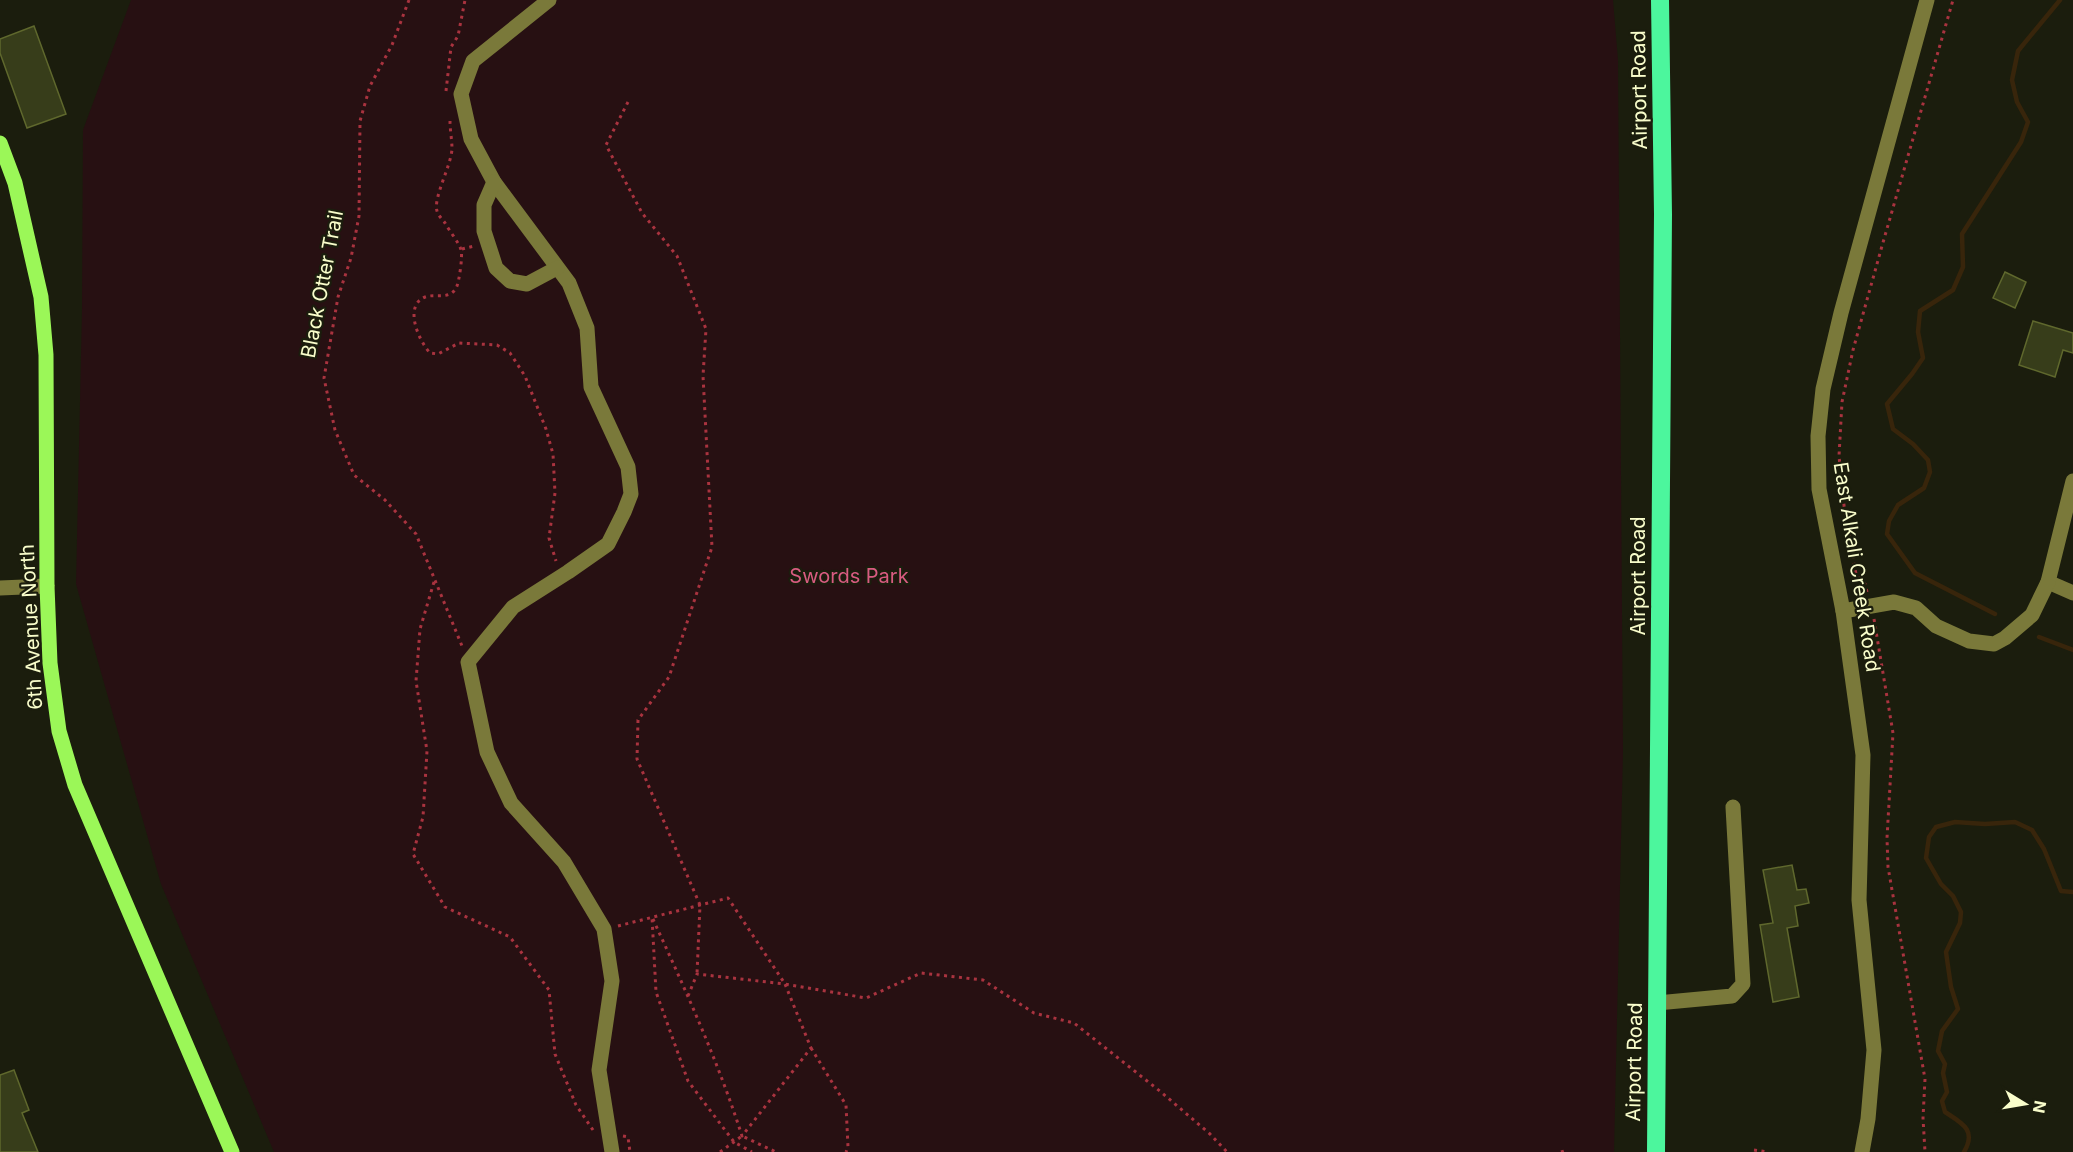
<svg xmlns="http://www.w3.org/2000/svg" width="2073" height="1152" font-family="Inter,sans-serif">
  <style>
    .green { fill: #271012 }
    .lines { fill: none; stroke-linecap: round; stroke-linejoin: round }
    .stream { stroke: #38250b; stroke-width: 4.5 }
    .building { fill: #373d1a; stroke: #5f682d; stroke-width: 1.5 }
    .path { stroke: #a9333f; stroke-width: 3; stroke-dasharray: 3 4.5; stroke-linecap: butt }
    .minor { stroke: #7a793a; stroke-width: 15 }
    .major { stroke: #9bf758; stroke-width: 15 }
    .highway { stroke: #4cf69d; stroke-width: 18 }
    .labels { text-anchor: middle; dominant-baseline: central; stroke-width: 4.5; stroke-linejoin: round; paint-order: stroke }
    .street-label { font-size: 20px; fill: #f9fdcb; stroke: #1b1d0d }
    .park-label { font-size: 20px; fill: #d85c81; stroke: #1b1d0d }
  </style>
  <rect width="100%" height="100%" fill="#1b1d0d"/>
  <path class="green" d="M 131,0 L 1613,0 L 1618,60 L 1623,751 L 1614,1152 L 274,1152 L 161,884 L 76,584 L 82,310 L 83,130 Z"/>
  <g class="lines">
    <g class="stream">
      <path d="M 1995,614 L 1915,573 L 1887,534 L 1889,521 L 1898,505 L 1924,488 L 1930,472 L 1928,460 L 1913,444 L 1893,429 L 1887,404 L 1912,374 L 1923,358 L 1918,332 L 1920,311 L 1953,290 L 1963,267 L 1962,234 L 2021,142 L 2028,122 L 2017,102 L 2012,80 L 2018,51 L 2060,0"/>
      <path d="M 2039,637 L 2073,650"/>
      <path d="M 1964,1152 C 1977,1130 1962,1123 1945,1112 L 1942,1101 L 1947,1092 L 1943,1073 L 1945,1064 L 1938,1051 L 1942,1031 L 1958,1009 L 1951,987 L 1946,952 L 1960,923 L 1961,912 L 1953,896 L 1941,884 L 1926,858 L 1929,837 L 1936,827 L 1955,822 L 1985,824 L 2015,822 L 2032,830 L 2044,849 L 2061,891 L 2073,892"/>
    </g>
  </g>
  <g class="building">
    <path d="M 34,26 L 66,114 L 27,128 L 0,53 L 0,39 Z"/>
    <path d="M 2005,272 L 2026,282 L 2015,308 L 1993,298 Z"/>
    <path d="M 2033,321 L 2073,333 L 2073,353 L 2063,350 L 2055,377 L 2019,365 Z"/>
    <path d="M 1792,865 L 1797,890 L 1806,889 L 1809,903 L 1795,906 L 1798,926 L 1787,928 L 1799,997 L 1773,1002 L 1760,925 L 1773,923 L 1763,870 Z"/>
    <path d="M 14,1070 L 29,1110 L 22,1113 L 38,1152 L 0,1152 L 0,1075 Z"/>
  </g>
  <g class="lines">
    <g class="path">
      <path d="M 409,0 L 392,45 L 370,86 L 360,121 L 359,216 L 351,258 L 338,297 L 324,378 L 335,430 L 354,475 L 385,500 L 416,534 L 462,646"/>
      <path d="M 446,91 L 451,47 L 458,36 L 465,0"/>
      <path d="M 628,102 L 606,145 L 642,213 L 677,256 L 706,329 L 703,376 L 712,547 L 669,677 L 638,720 L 637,759 L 700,905 L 697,974"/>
      <path d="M 450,121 C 450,130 452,140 452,149 C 451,166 433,198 437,211 C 438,215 442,219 445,223 C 448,229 460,244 461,250 C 463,256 459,281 457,286 C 451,301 436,293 425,297 C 403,306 419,341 430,353 L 438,354 L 459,343 L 497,345 L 510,353 L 525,376 L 546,429 L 553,454 L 555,493 L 549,538 L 556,561"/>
      <path d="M 462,249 L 474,246"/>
      <path d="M 434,582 L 420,629 L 416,681 L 427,751 L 423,817 L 413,854 L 445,907 L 510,937 L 549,990 L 555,1054 L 576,1105 L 593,1130"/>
      <path d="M 1867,592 L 1865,584 L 1856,574 L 1845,515 L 1839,456 L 1842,402 L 1853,350 L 1882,246 L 1953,0"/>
      <path d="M 1874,619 L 1893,733 L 1887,838 L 1888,867 L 1925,1079 L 1923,1118 L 1925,1152"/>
      <path d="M 618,926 L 728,898 L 785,984 L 866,998 L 921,973 L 983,980 L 1034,1013 L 1074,1023 L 1161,1092 L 1210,1134 L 1227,1152"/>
      <path d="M 688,996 L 697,974 L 785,984 L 811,1048 L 742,1136 C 718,1061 685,989 652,917 L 656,992 L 688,1081 L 734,1142 L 752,1152"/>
      <path d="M 811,1048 L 846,1105 L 848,1147 L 846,1152"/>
      <path d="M 623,1136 L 628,1137 L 630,1152"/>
      <path d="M 1754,1150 L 1768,1152"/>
      <path d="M 720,1152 L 742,1136 L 776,1152"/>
      <path d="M 1561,1152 L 1567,1150"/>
    </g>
    <g class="minor">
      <path d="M 549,0 L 473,61 L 461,94 L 471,139 L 494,182 L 569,283 L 587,328 L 591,387 L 628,467 L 631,494 L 624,512 L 608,544 L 568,572 L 513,607 L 468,662 L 487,752 L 511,803 L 564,862 L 604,929 L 612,981 L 599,1070 L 612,1152"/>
      <path d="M 494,182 L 484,205 L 484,231 L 496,268 L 510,281 L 527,284 L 557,268"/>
      <path d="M 2048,582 L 2073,593"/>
      <path d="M 0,588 L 47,586"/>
      <path d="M 1843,611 L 1894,602 L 1916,608 L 1936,626 L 1969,641 L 1994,644 L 2005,638 L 2032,615 L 2048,582 L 2073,481"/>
      <path d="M 1657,1003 L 1732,996 L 1743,984 L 1733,807"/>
      <path d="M 1862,1152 L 1868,1119 L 1874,1050 L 1859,900 L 1863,755 L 1843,611 L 1819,489 L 1818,436 L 1823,389 L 1841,313 L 1927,0"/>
    </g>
    <path class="major" d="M 0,143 L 15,183 L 41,297 L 46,355 L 47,586 L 50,663 L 59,731 L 75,785 L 232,1152"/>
    <path class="highway" d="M 1656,1152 L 1663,214 L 1660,0"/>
  </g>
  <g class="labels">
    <g class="street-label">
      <text transform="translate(1639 90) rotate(-91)">Airport Road</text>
      <text transform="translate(322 284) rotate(-79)">Black Otter Trail</text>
      <text transform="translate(1857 567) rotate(81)">East Alkali Creek Road</text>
      <text transform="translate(1638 576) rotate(-90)">Airport Road</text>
      <text transform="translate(31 627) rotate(-93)">6th Avenue North</text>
      <text transform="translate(1634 1062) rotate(-89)">Airport Road</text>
    </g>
    <g class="park-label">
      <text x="849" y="576">Swords Park</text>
    </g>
  </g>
  <g transform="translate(2025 1104) rotate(101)" stroke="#1b1d0d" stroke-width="4.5" paint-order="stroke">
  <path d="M0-4.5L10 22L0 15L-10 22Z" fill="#f9fdcb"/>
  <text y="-9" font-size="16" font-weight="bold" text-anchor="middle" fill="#f9fdcb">N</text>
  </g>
</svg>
